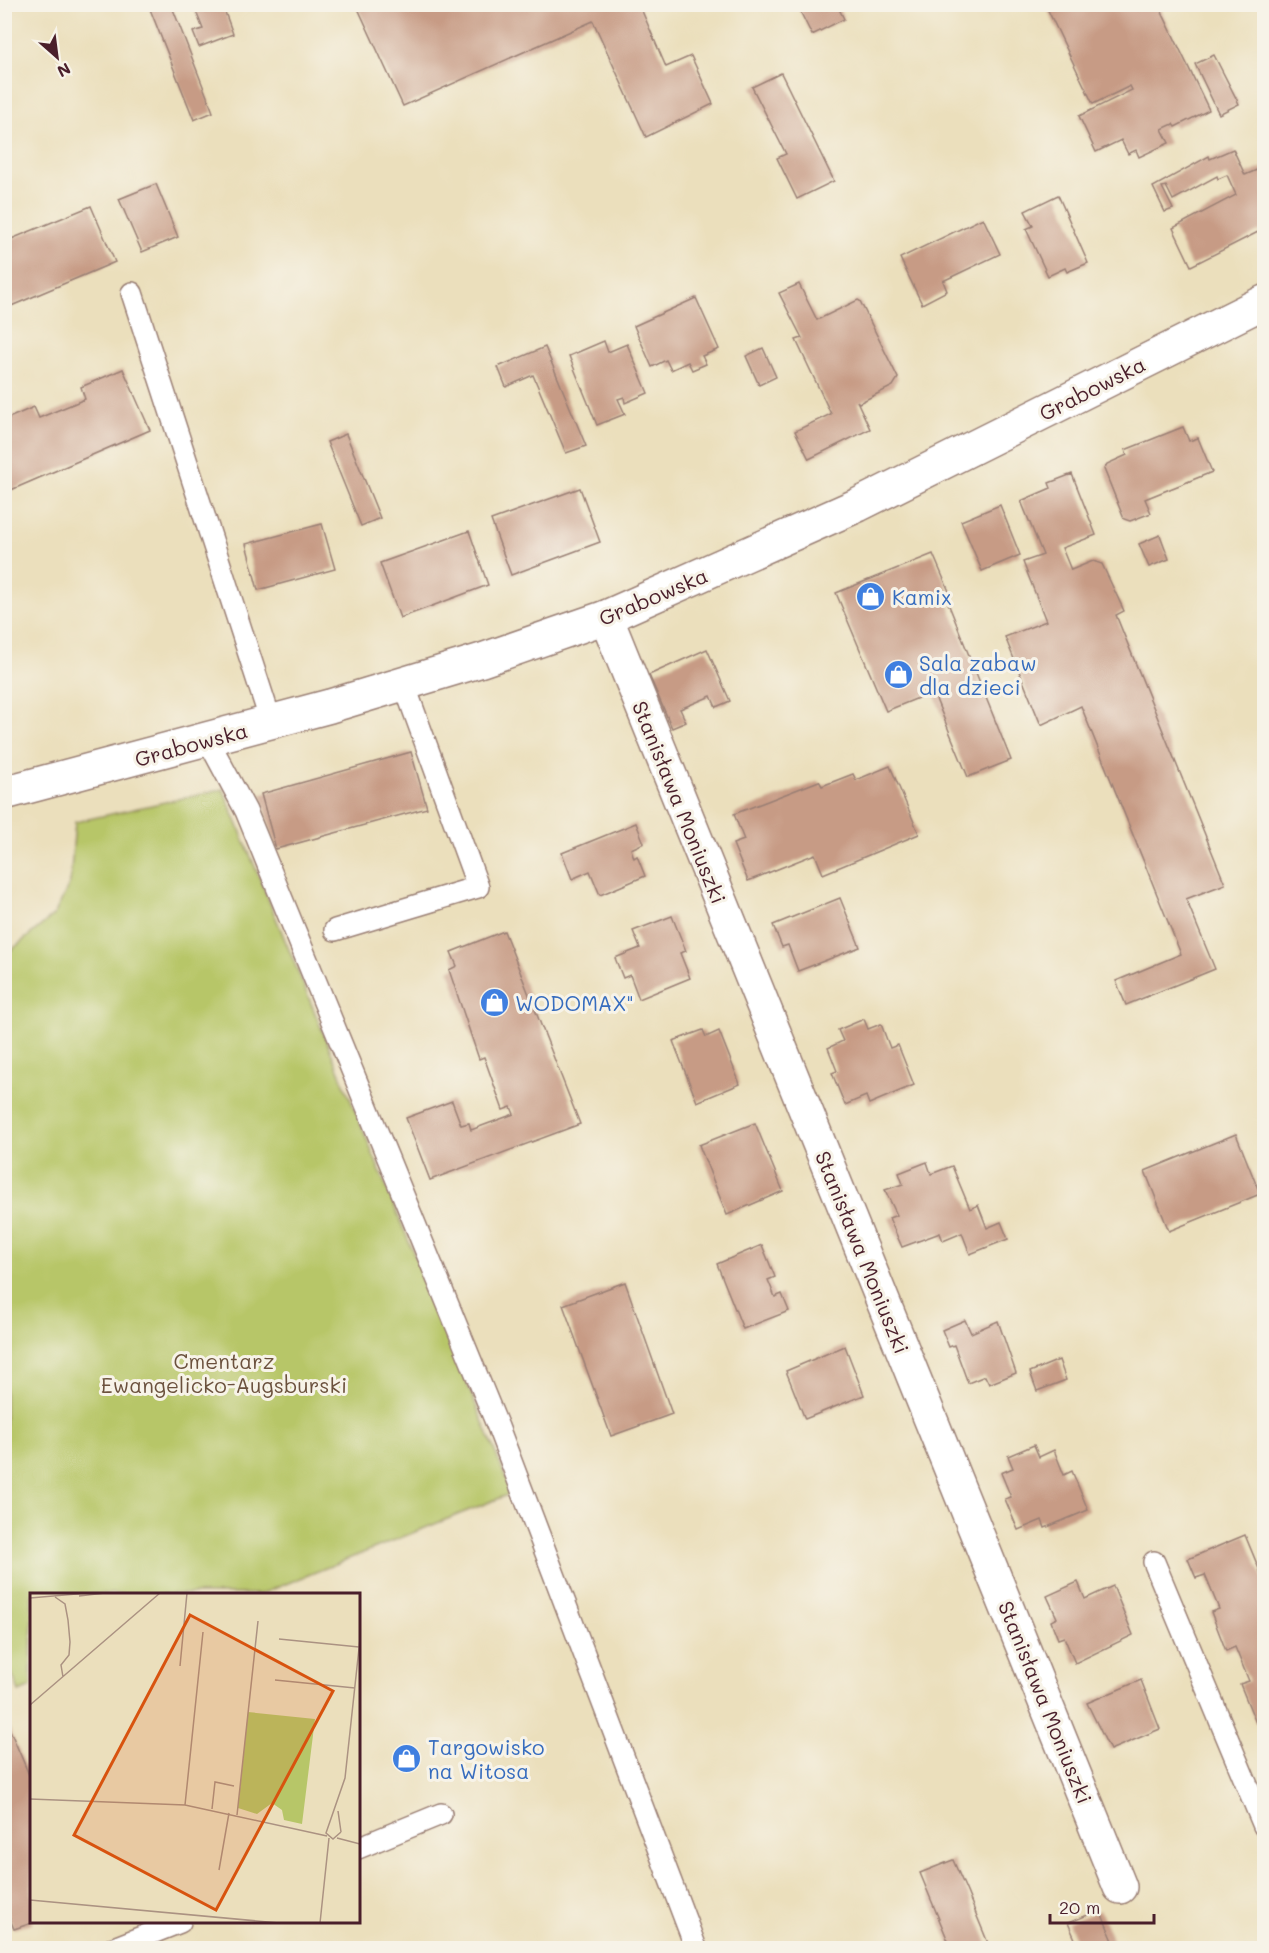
<svg xmlns="http://www.w3.org/2000/svg" width="1269" height="1953" font-family="Mali,sans-serif">
  <style>
    .green { fill: #b7c668; stroke: #80724a; stroke-width: 1.5 }
    .building { fill: #c79b85 }
    .lines { fill: none; stroke-linecap: round; stroke-linejoin: round }
    .service-casing { stroke: #9a7f74; stroke-width: 24 }
    .minor-casing { stroke: #9a7f74; stroke-width: 36 }
    .tertiary-casing { stroke: #9a7f74; stroke-width: 36 }
    .service { stroke: #fff; stroke-width: 21 }
    .minor { stroke: #fff; stroke-width: 33 }
    .tertiary { stroke: #fff; stroke-width: 33 }
    .labels { text-anchor: middle; dominant-baseline: central; stroke-width: 6; stroke-linejoin: round; paint-order: stroke }
    .street-label { font-size: 21px; fill: #4a1f2b; stroke: #f7f3e8 }
    .shop-label { font-size: 21px; fill: #366cbe; stroke: #f7f3e8; text-anchor: start }
    .park-label { font-size: 21px; fill: #6b513d; stroke: #f7f3e8 }
    .inset-road { fill: none; stroke: #ab9282; stroke-width: 1.5 }
    .view { fill: #d8530f; fill-opacity: 0.15; stroke: #d8530f; stroke-width: 3 }
    .inset-edge { fill: none; stroke: #4a1f2b; stroke-width: 3 }
  </style>
  <rect width="100%" height="100%" fill="#f7f3e8"/>
  <filter id="ink" filterUnits="userSpaceOnUse"><feTurbulence type="fractalNoise" baseFrequency=".0167" numOctaves="2"/><feDisplacementMap in="SourceGraphic" scale="12" xChannelSelector="R" yChannelSelector="G"/><feConvolveMatrix kernelMatrix="1 2 1 2 8 2 1 2 1" color-interpolation-filters="sRGB"/></filter>
  <filter id="wash" filterUnits="userSpaceOnUse"><feTurbulence type="fractalNoise" baseFrequency=".008" numOctaves="4" result="noise"/><feDisplacementMap in="SourceGraphic" scale="24" xChannelSelector="R" yChannelSelector="G"/><feGaussianBlur stdDeviation="1.35" result="paint"/><feColorMatrix in="noise" values="0 0 0 0 0 0 0 0 0 0 0 0 0 0 0 0 0 1.4 0 .05"/><feComposite in="paint" operator="in"/></filter>
  <g filter="url(#wash)">
    <rect width="100%" height="100%" fill="#ebdfbc"/>
    <path class="green" d="M 223,789 L 512,1493 L 261,1594 L 32,1594 L 31,1687 L 19,1692 L 5,1655 L 5,952 L 9,952 L 54,915 L 70,883 L 75,822 Z"/>
    <g id="blocks">
      <g class="building">
        <path d="M 148,4 L 171,4 L 213,112 L 194,120 Z"/>
        <path d="M 193,4 L 222,4 L 233,34 L 199,47 L 193,32 L 203,29 Z"/>
        <path d="M 356,4 L 639,4 L 666,67 L 691,56 L 713,104 L 646,137 L 593,21 L 403,106 Z"/>
        <path d="M 1045,4 L 1158,4 L 1209,110 L 1175,127 L 1173,124 L 1162,129 L 1169,143 L 1139,157 L 1136,150 L 1128,154 L 1121,140 L 1096,152 L 1079,116 L 1132,90 L 1130,86 L 1093,104 Z"/>
        <path d="M 797,5 L 837,5 L 844,19 L 812,35 Z"/>
        <path d="M 1214,55 L 1239,104 L 1219,114 L 1195,64 Z"/>
        <path d="M 781,73 L 834,181 L 797,199 L 777,158 L 786,154 L 752,87 Z"/>
        <path d="M 1233,149 L 1245,175 L 1264,167 L 1264,229 L 1191,266 L 1173,228 L 1236,195 L 1227,175 L 1218,179 L 1217,176 L 1173,200 L 1166,186 L 1162,187 L 1173,209 L 1165,212 L 1153,187 L 1209,156 L 1210,159 Z"/>
        <path d="M 156,184 L 178,237 L 142,252 L 119,199 Z"/>
        <path d="M 1058,195 L 1088,263 L 1067,272 L 1065,268 L 1048,276 L 1026,229 L 1033,226 L 1025,211 Z"/>
        <path d="M 91,206 L 115,262 L 4,309 L 4,242 Z"/>
        <path d="M 983,218 L 1000,254 L 943,281 L 947,291 L 922,304 L 900,258 Z"/>
        <path d="M 799,284 L 817,320 L 858,300 L 860,301 L 898,378 L 893,386 L 859,403 L 857,401 L 870,429 L 809,459 L 795,431 L 831,414 L 796,340 L 802,338 L 779,293 Z"/>
        <path d="M 696,298 L 719,349 L 702,356 L 706,364 L 692,370 L 688,362 L 671,370 L 666,360 L 652,367 L 634,326 Z"/>
        <path d="M 604,341 L 608,352 L 627,344 L 648,393 L 625,403 L 624,397 L 618,399 L 625,414 L 597,425 L 569,356 Z"/>
        <path d="M 545,347 L 586,446 L 566,453 L 533,375 L 506,387 L 498,367 Z"/>
        <path d="M 763,348 L 776,377 L 759,385 L 746,356 Z"/>
        <path d="M 123,369 L 150,430 L 4,493 L 4,420 L 34,407 L 39,418 L 85,399 L 81,387 Z"/>
        <path d="M 1183,427 L 1189,441 L 1198,438 L 1212,472 L 1145,499 L 1151,513 L 1130,521 L 1124,519 L 1104,469 L 1107,464 L 1127,455 L 1125,450 Z"/>
        <path d="M 346,434 L 380,518 L 361,526 L 327,442 Z"/>
        <path d="M 1072,474 L 1096,535 L 1062,548 L 1071,570 L 1093,561 L 1102,564 L 1124,611 L 1116,615 L 1225,884 L 1186,899 L 1215,969 L 1126,1005 L 1116,981 L 1181,954 L 1081,706 L 1041,725 L 1005,637 L 1046,621 L 1023,562 L 1043,555 L 1021,501 L 1051,488 L 1049,483 Z"/>
        <path d="M 580,488 L 600,542 L 511,575 L 491,520 Z"/>
        <path d="M 1000,505 L 1020,555 L 982,571 L 961,521 Z"/>
        <path d="M 322,524 L 335,569 L 258,590 L 246,544 Z"/>
        <path d="M 469,531 L 488,585 L 400,618 L 380,563 Z"/>
        <path d="M 1160,535 L 1169,559 L 1149,567 L 1139,544 Z"/>
        <path d="M 933,554 L 951,596 L 946,598 L 1011,760 L 968,777 L 933,692 L 886,711 L 836,593 Z"/>
        <path d="M 707,649 L 730,701 L 716,707 L 711,696 L 680,709 L 686,722 L 672,728 L 649,675 Z"/>
        <path d="M 411,752 L 427,808 L 276,849 L 261,794 Z"/>
        <path d="M 890,766 L 919,834 L 823,874 L 815,854 L 748,881 L 733,844 L 744,840 L 734,814 L 819,781 L 822,786 L 853,774 L 856,780 Z"/>
        <path d="M 636,823 L 644,843 L 631,849 L 634,858 L 637,856 L 645,876 L 600,895 L 590,871 L 572,879 L 562,853 Z"/>
        <path d="M 840,898 L 860,947 L 798,971 L 788,945 L 782,947 L 773,925 Z"/>
        <path d="M 672,916 L 686,951 L 680,953 L 690,978 L 639,999 L 630,975 L 623,978 L 615,958 L 640,948 L 633,931 Z"/>
        <path d="M 504,931 L 580,1124 L 430,1180 L 406,1118 L 452,1101 L 461,1125 L 469,1123 L 471,1130 L 514,1114 L 511,1107 L 503,1110 L 484,1057 L 479,1059 L 449,970 L 457,966 L 451,952 Z"/>
        <path d="M 864,1019 L 868,1029 L 881,1024 L 890,1048 L 898,1045 L 914,1085 L 869,1104 L 866,1096 L 845,1105 L 832,1073 L 837,1071 L 828,1048 L 843,1041 L 838,1030 Z"/>
        <path d="M 703,1030 L 706,1037 L 719,1031 L 740,1084 L 697,1102 L 673,1041 Z"/>
        <path d="M 755,1123 L 783,1191 L 727,1215 L 699,1145 Z"/>
        <path d="M 1236,1134 L 1260,1194 L 1169,1231 L 1145,1171 Z"/>
        <path d="M 927,1162 L 931,1174 L 952,1166 L 970,1209 L 978,1205 L 987,1228 L 1001,1222 L 1008,1239 L 970,1254 L 962,1233 L 943,1241 L 940,1233 L 902,1247 L 889,1218 L 897,1215 L 885,1190 L 903,1184 L 899,1173 Z"/>
        <path d="M 762,1245 L 775,1277 L 768,1280 L 775,1297 L 782,1294 L 789,1311 L 743,1329 L 717,1264 Z"/>
        <path d="M 625,1282 L 672,1414 L 611,1436 L 563,1305 Z"/>
        <path d="M 965,1320 L 971,1333 L 998,1321 L 1016,1373 L 989,1384 L 985,1376 L 968,1383 L 954,1345 L 949,1347 L 942,1330 Z"/>
        <path d="M 845,1346 L 864,1395 L 805,1419 L 786,1371 Z"/>
        <path d="M 1059,1360 L 1066,1380 L 1037,1391 L 1030,1372 Z"/>
        <path d="M 1034,1445 L 1039,1457 L 1054,1450 L 1064,1475 L 1072,1471 L 1088,1510 L 1045,1528 L 1042,1520 L 1018,1530 L 1005,1499 L 1011,1497 L 1001,1473 L 1013,1468 L 1008,1456 Z"/>
        <path d="M 1245,1535 L 1264,1581 L 1264,1720 L 1256,1723 L 1240,1684 L 1249,1681 L 1235,1647 L 1226,1651 L 1211,1612 L 1219,1609 L 1205,1575 L 1196,1578 L 1188,1559 Z"/>
        <path d="M 1078,1582 L 1085,1599 L 1113,1586 L 1133,1635 L 1075,1663 L 1064,1637 L 1058,1639 L 1051,1621 L 1057,1618 L 1047,1596 Z"/>
        <path d="M 1141,1680 L 1160,1729 L 1110,1750 L 1087,1703 Z"/>
        <path d="M 4,1716 L 32,1782 L 32,1923 L 14,1929 L 4,1905 Z"/>
        <path d="M 953,1860 L 967,1892 L 990,1948 L 951,1948 L 920,1873 Z"/>
        <path d="M 1100,1910 L 1116,1948 L 1079,1948 L 1068,1923 Z"/>
      </g>
    </g>
  </g>
  <g filter="url(#ink)">
    <use href="#blocks" fill-opacity="0" stroke="#9a7f74" stroke-width="1.5"/>
    <g class="lines">
      <defs>
        <g id="service">
          <path d="M 132,293 L 271,722"/>
          <path d="M 208,740 L 246,811 L 498,1427 L 696,1948"/>
          <path d="M 335,930 L 478,887 L 404,684"/>
          <path d="M 1154,1562 L 1264,1826"/>
          <path d="M 358,1848 L 441,1814"/>
          <path d="M 114,1948 L 180,1922"/>
        </g>
        <path id="minor" d="M 606,617 L 1120,1887"/>
        <path id="tertiary" d="M 4,793 L 330,706 L 482,660 L 606,617 L 858,505 L 1264,302"/>
      </defs>
      <use href="#service" class="service-casing"/>
      <use href="#minor" class="minor-casing"/>
      <use href="#tertiary" class="tertiary-casing"/>
      <use href="#service" class="service"/>
      <use href="#minor" class="minor"/>
      <use href="#tertiary" class="tertiary"/>
    </g>
  </g>
  <defs>
    <symbol id="shop-disc" viewBox="-11 -11 22 22"><circle r="9.5" fill="#3f7fe0" stroke="#f7f3e8"/><path d="M-5-2.5h2.3a2.7 3.5 0 0 1 5.4 0H5L5.5 6h-11ZM-1.5-2.5h3a1.5 2.3 0 0 0-3 0Z" fill="#fff"/></symbol>
  </defs>
  <g fill-rule="evenodd">
    <use href="#shop-disc" x="854" y="580" width="33" height="33"/>
    <use href="#shop-disc" x="882" y="658" width="33" height="33"/>
    <use href="#shop-disc" x="478" y="986" width="33" height="33"/>
    <use href="#shop-disc" x="390" y="1742" width="33" height="33"/>
  </g>
  <g class="labels">
    <g class="street-label">
      <text transform="translate(1092 388) rotate(-27)">Grabowska</text>
      <text transform="translate(653 596) rotate(-23)">Grabowska</text>
      <text transform="translate(191 744) rotate(-15)">Grabowska</text>
      <text transform="translate(680 802) rotate(68)">Stanisława Moniuszki</text>
      <text transform="translate(863 1252) rotate(68)">Stanisława Moniuszki</text>
      <text transform="translate(1046 1702) rotate(68)">Stanisława Moniuszki</text>
    </g>
    <g class="shop-label">
      <text x="892" y="596">Kamix</text>
      <text x="919" y="662">Sala zabaw<tspan x="919" dy="24">dla dzieci</tspan></text>
      <text x="515" y="1002">WODOMAX"</text>
      <text x="428" y="1746">Targowisko<tspan x="428" dy="24">na Witosa</tspan></text>
    </g>
    <g class="park-label">
      <text x="224" y="1360">Cmentarz<tspan x="224" dy="24">Ewangelicko-Augsburski</tspan></text>
    </g>
  </g>
  <g transform="translate(30 1593)">
    <rect width="330" height="330" fill="#ebdfbc"/>
    <path d="M 218,119 L 285,126 L 272,231 L 254,227 L 252,217 L 242,210 L 227,221 L 208,215 Z" fill="#b7c668"/>
    <path class="inset-road" d="M 49,3 L 75,0M 25,4 L 35,11 L 38,27 L 40,49 L 39,62 L 31,72 L 33,84M 0,5 L 58,0M 249,46 L 329,54M 150,73 L 157,0M 245,87 L 325,95M 0,112 L 130,0M 0,206 L 155,212 L 297,243M 155,212 L 173,39M 182,216 L 185,189 L 204,193M 308,218 L 311,239M 207,222 L 228,28M 311,239 L 303,246 L 296,240 L 315,185 L 330,46M 307,245 L 330,251M 189,277 L 199,220M 0,307 L 249,330M 290,330 L 299,245"/>
    <path class="view" d="M 160,22 L 303,98 L 186,317 L 44,242 Z"/>
    <rect width="330" height="330" class="inset-edge"/>
  </g>
  <rect width="1269" height="1953" fill="none" stroke="#f7f3e8" stroke-width="24"/>
  <g transform="translate(57 57) rotate(152)" stroke="#f7f3e8" stroke-width="4.5" paint-order="stroke">
  <path d="M0-4.5L10 22L0 15L-10 22Z" fill="#4a1f2b"/>
  <text y="-9" font-size="16" font-weight="bold" text-anchor="middle" fill="#4a1f2b">N</text>
  </g>
  <path d="M1050 1914v9h104v-9" fill="none" stroke="#4a1f2b" stroke-width="3"/>
  <text x="1059" y="1914" font-size="18" fill="#4a1f2b" stroke="#f7f3e8" stroke-width="4.5" paint-order="stroke">20 m</text>
</svg>
